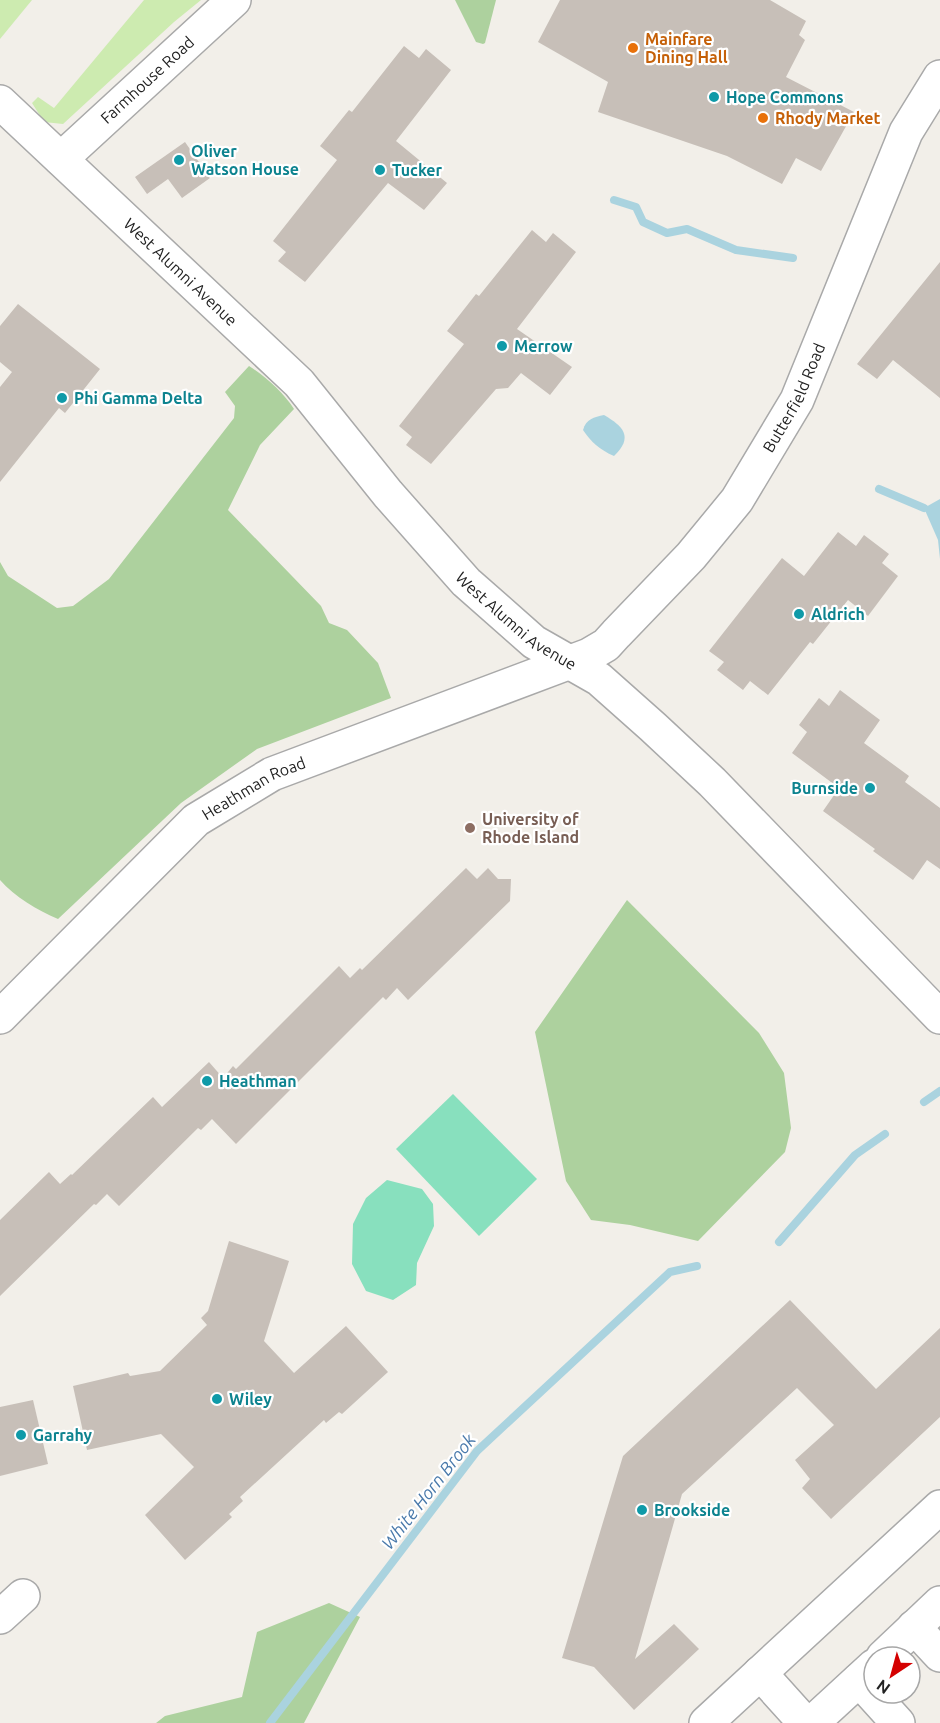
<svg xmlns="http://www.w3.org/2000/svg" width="940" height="1723" font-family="Ubuntu,sans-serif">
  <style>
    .grass { fill: #cdebb0 }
    .forest { fill: #add19e }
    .pitch { fill: #88e0be }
    .water { fill: #aad3df }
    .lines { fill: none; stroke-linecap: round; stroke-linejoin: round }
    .stream { stroke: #aad3df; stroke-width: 8 }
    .building { fill: #c7bfb8 }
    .minor-casing { stroke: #a9a9a9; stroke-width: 36 }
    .minor { stroke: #fff; stroke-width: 33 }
    .food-dot { fill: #e8710a; stroke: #fff; stroke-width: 2 }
    .culture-dot { fill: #0f9aa8; stroke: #fff; stroke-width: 2 }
    .education-dot { fill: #8d6e63; stroke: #fff; stroke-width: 2 }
    .labels { text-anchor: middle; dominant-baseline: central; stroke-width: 4.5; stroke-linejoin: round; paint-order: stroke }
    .food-label { font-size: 16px; font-weight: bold; fill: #c56008; stroke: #fff; text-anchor: start }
    .street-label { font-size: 16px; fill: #222; stroke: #fff }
    .culture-label { font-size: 16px; font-weight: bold; fill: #0d838f; stroke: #fff; text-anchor: start }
    .education-label { font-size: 16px; font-weight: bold; fill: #785e54; stroke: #fff; text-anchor: start }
    .water-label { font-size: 18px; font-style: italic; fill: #4a7aab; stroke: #fff }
  </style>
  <rect width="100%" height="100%" fill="#f2efe9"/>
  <g class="grass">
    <path d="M 0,0 L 32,0 L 0,39 Z"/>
    <path d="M 144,0 L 201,0 L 174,22 L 63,124 L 44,122 L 32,103 L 38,97 L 54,108 Z"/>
  </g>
  <g class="forest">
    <path d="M 455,0 L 496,0 L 485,43 L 483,44 L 476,42 Z"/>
    <path d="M 249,366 C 265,376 284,393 294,409 L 260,445 L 228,510 L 321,606 L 329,623 L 347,630 L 378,663 L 391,698 L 257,749 L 181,803 L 58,919 C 37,910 15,897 0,880 L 0,562 L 8,576 L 57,608 L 73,606 L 109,579 L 234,418 L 235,406 L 225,392 Z"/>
    <path d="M 627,900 L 759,1033 L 784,1073 L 791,1128 L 785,1152 L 698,1241 L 630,1225 L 591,1220 L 566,1181 L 535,1032 Z"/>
    <path d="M 329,1603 L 360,1617 L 304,1723 L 156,1723 L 165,1716 L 242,1697 L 257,1632 Z"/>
  </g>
  <g class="pitch">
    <path d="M 453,1094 L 537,1179 L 479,1236 L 396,1149 Z"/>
    <path d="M 387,1180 L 422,1189 L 433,1204 L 434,1226 L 417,1263 L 416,1285 L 393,1300 L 366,1291 L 352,1264 L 353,1224 L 366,1198 Z"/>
  </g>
  <g class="water">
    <path d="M 604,415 C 623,426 634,437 614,456 C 600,450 591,442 583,430 C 586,419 594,417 604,415 Z"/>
    <path d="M 940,499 L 940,559 L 938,540 L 924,508 Z"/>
  </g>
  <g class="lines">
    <g class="stream">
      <path d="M 614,200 L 636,207 L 643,222 L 667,233 L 687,229 L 736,250 L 793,258"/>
      <path d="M 879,489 L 924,508"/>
      <path d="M 924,1102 L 940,1091"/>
      <path d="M 779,1242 L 855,1155 L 885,1134"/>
      <path d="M 270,1723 L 477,1451 L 670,1272 L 697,1266"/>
    </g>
  </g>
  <g class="building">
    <path d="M 560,0 L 770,0 L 806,21 L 799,35 L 805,40 L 786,77 L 854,112 L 821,171 L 796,158 L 782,184 L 727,156 L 598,112 L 608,82 L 538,42 Z"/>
    <path d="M 404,46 L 419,58 L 426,49 L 451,70 L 396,141 L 447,183 L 424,210 L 388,183 L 305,282 L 278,261 L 286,252 L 273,241 L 337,160 L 320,146 L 349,110 L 352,112 Z"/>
    <path d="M 185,142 L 210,178 L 182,198 L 168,179 L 147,194 L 135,177 Z"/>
    <path d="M 532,230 L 546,242 L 553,233 L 576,252 L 517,329 L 572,367 L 550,395 L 521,373 L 508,388 L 496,389 L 431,464 L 406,445 L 412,437 L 399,426 L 464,344 L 447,331 L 476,294 L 479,296 Z"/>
    <path d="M 940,262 L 940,398 L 893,360 L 877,379 L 857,364 Z"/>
    <path d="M 18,304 L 100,369 L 65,413 L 59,408 L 0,482 L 0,387 L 12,372 L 0,362 L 0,326 Z"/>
    <path d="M 838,532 L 856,546 L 864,535 L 889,554 L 882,563 L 898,576 L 868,616 L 848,600 L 813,644 L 810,642 L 768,695 L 750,681 L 743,690 L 717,670 L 724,662 L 709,651 L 782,558 L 804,576 Z"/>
    <path d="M 840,690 L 880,720 L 864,743 L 909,776 L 905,782 L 940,808 L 940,869 L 927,860 L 913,880 L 873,851 L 875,849 L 823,811 L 839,788 L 792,753 L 807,732 L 799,725 L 819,698 L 829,706 Z"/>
    <path d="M 466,868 L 477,879 L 488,868 L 498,879 L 511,879 L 510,901 L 408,1000 L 397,988 L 386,1000 L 383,997 L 236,1144 L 212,1119 L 201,1130 L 198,1128 L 119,1206 L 107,1194 L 96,1205 L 94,1204 L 0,1296 L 0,1220 L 49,1172 L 60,1184 L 71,1174 L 72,1175 L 153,1097 L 162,1107 L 209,1062 L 223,1078 L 233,1066 L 236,1069 L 339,966 L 350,978 L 360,968 L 362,970 Z"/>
    <path d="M 229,1241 L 289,1261 L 264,1341 L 294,1373 L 346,1326 L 388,1372 L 342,1414 L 339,1412 L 326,1423 L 324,1420 L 240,1497 L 243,1501 L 229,1514 L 232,1517 L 185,1560 L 145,1515 L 194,1467 L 161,1434 L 87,1450 L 73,1386 L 128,1373 L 130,1376 L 160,1371 L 207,1325 L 201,1318 L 208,1311 Z"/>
    <path d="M 790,1300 L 876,1389 L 940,1328 L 940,1417 L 831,1519 L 802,1488 L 810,1479 L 795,1460 L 834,1425 L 797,1388 L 682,1494 L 635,1659 L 674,1624 L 699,1649 L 634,1710 L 594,1667 L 562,1658 L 623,1456 Z"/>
    <path d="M 33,1400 L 48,1464 L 0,1476 L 0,1407 Z"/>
  </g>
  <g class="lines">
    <defs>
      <g id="minor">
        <path id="s1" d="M 0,102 L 299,383 L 388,494 L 466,582 L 534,642 L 599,679 L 653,727 L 712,782 L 940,1017"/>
        <path id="s2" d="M 61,159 L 234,0"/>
        <path id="s3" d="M 0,1017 L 196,820 L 272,774 L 589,655 L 606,645 L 616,634 L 691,556 L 737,500 L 797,400 L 906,132 L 940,77"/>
        <path d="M 0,1617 L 23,1596"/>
        <path d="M 914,1627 L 940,1655"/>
        <path d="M 883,1657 L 940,1603"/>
        <path d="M 760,1673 L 805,1723"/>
        <path d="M 859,1680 L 898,1723"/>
        <path d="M 706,1723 L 940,1507"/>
        <path d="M 812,1723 L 874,1666"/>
      </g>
    </defs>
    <use href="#minor" class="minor-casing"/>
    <use href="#minor" class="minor"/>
  </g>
  <g class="food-dot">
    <circle cx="633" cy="48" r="6"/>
    <circle cx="763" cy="118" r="6"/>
  </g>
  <g class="culture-dot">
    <circle cx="714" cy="97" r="6"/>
    <circle cx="179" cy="160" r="6"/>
    <circle cx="380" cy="170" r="6"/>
    <circle cx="502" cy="346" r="6"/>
    <circle cx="62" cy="398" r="6"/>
    <circle cx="799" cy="614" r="6"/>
    <circle cx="870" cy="788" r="6"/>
    <circle cx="207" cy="1081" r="6"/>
    <circle cx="217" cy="1399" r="6"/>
    <circle cx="21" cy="1435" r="6"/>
    <circle cx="642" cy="1510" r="6"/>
  </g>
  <circle class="education-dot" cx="470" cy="828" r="6"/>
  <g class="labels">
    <g class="food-label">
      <text x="645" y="39">Mainfare<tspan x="645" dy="18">Dining Hall</tspan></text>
      <text x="775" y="118">Rhody Market</text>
    </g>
    <g class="street-label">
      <text stroke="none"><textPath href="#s2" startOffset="117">Farmhouse Road</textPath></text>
      <text stroke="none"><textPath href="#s1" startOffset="248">West Alumni Avenue</textPath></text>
      <text stroke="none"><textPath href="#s3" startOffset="1038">Butterfield Road</textPath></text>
      <text stroke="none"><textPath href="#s1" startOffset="734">West Alumni Avenue</textPath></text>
      <text stroke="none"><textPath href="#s3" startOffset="344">Heathman Road</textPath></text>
    </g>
    <g class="culture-label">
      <text x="726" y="97">Hope Commons</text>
      <text x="191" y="151">Oliver<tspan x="191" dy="18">Watson House</tspan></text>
      <text x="392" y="170">Tucker</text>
      <text x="514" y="346">Merrow</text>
      <text x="74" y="398">Phi Gamma Delta</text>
      <text x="811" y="614">Aldrich</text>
      <text x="858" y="788" text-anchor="end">Burnside</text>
      <text x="219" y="1081">Heathman</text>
      <text x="229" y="1399">Wiley</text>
      <text x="33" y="1435">Garrahy</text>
      <text x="654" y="1510">Brookside</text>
    </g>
    <g class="education-label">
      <text x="482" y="819">University of<tspan x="482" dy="18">Rhode Island</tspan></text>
    </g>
    <g class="water-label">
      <text transform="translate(428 1491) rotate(-52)">White Horn Brook</text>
    </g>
  </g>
  <g transform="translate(892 1675) rotate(216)"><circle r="28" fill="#ffffff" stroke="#a7a7a7" stroke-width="1.5"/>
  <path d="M0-4.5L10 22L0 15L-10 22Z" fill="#d40000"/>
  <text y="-9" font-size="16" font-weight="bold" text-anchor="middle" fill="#222222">N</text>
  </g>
</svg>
